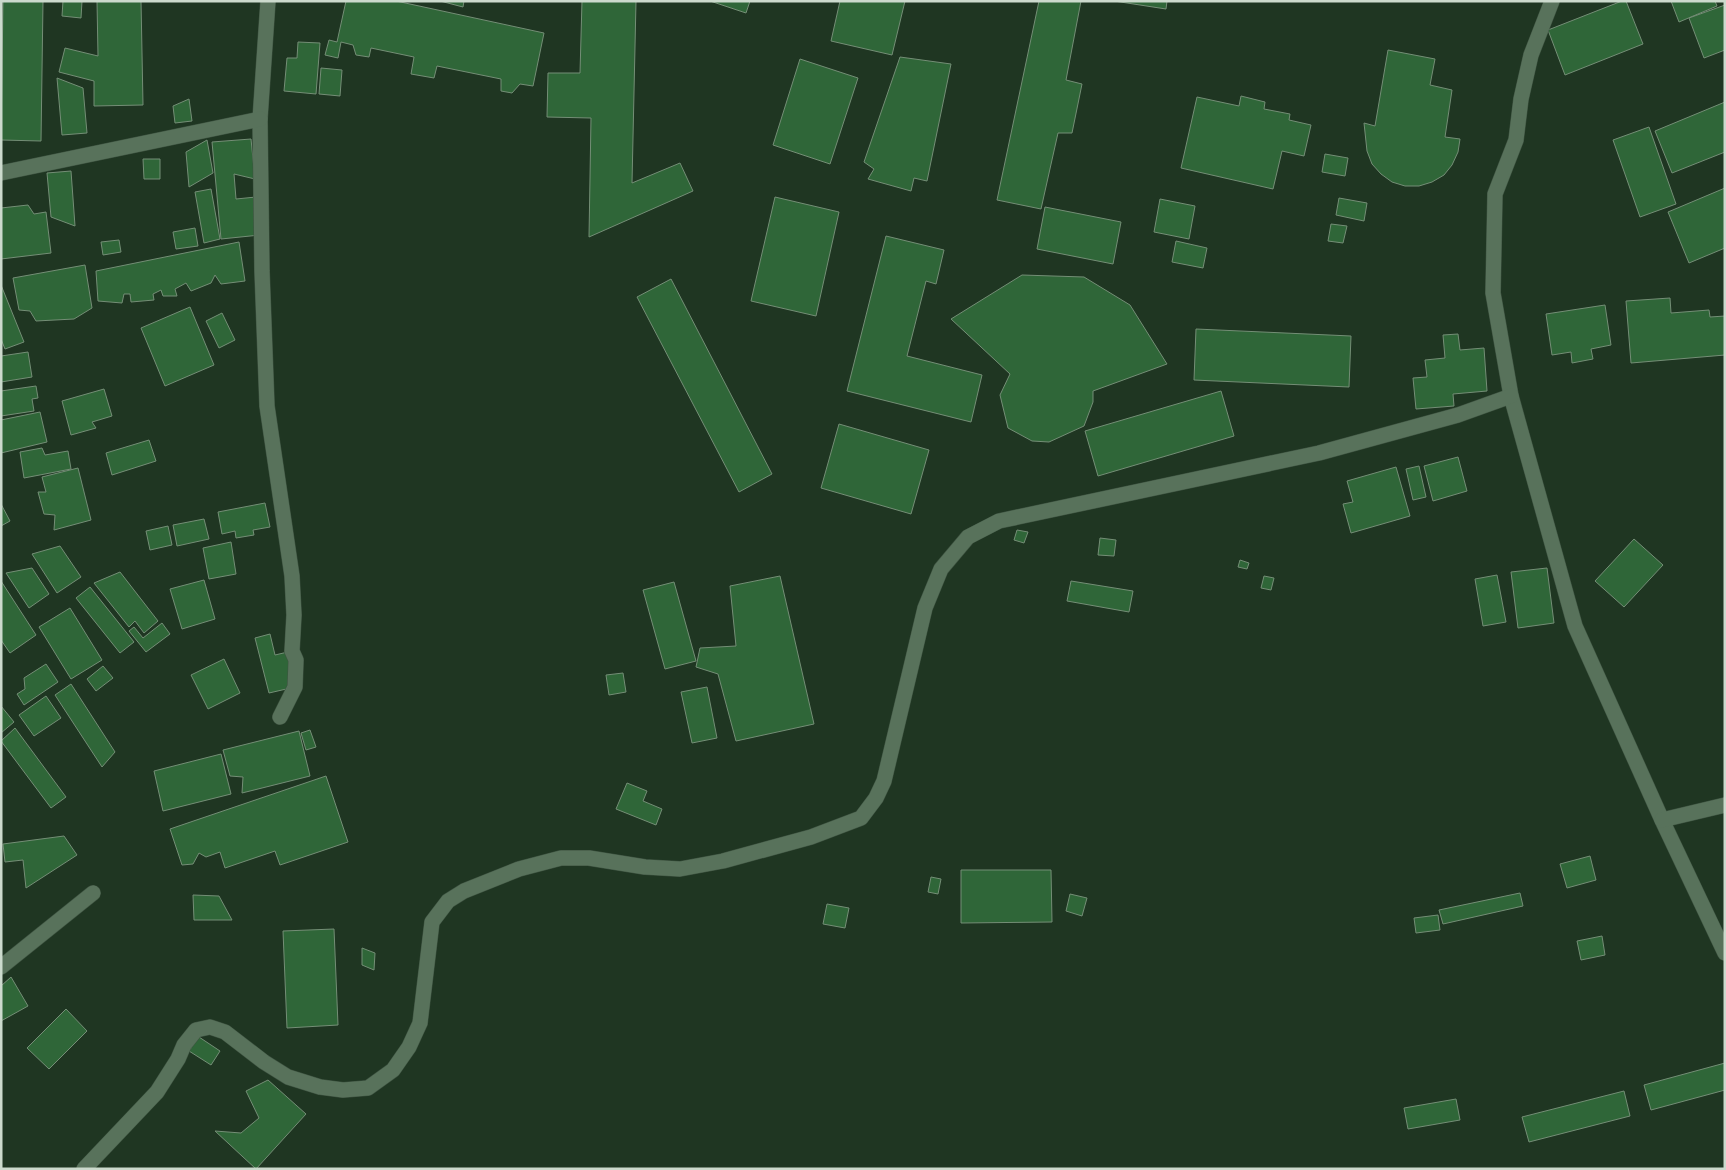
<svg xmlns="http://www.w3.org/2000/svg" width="1726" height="1170" font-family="Overpass,sans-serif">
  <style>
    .building { fill: #2f6638; stroke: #748e76 }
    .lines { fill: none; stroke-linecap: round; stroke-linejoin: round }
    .minor-casing { stroke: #3e5341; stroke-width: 16 }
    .minor { stroke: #58725b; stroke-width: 15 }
  </style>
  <rect width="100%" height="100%" fill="#1f3622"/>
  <g class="building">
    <path d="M 3,1 L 43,1 L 41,141 L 1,140 Z"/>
    <path d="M 63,1 L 82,1 L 81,18 L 62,16 Z"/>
    <path d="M 97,1 L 141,1 L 143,105 L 94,106 L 94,81 L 59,72 L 65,48 L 98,56 Z"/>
    <path d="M 346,1 L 396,1 L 544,33 L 533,86 L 520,84 L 512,93 L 501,91 L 501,79 L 437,66 L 434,78 L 411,74 L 414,57 L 371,48 L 369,57 L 356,55 L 353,45 L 341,42 L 338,58 L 325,55 L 329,40 L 337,42 Z"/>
    <path d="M 440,1 L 464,1 L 463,7 Z"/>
    <path d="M 582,1 L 636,1 L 632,183 L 680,163 L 693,191 L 589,237 L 591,118 L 547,117 L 548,73 L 580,73 Z"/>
    <path d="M 710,1 L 750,1 L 746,13 Z"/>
    <path d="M 840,1 L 905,1 L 892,55 L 831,41 Z"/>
    <path d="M 1039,1 L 1081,1 L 1066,80 L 1082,84 L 1072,133 L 1058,133 L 1041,209 L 997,200 Z"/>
    <path d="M 1114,1 L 1167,1 L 1166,9 Z"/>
    <path d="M 1622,1 L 1626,1 L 1643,44 L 1565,75 L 1548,30 Z"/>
    <path d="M 1671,1 L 1715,1 L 1717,6 L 1679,22 Z"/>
    <path d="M 1725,5 L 1725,50 L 1704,58 L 1689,18 Z"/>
    <path d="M 298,42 L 320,43 L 316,94 L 284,91 L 287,58 L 297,58 Z"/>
    <path d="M 1388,50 L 1435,59 L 1430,85 L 1452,90 L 1445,137 L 1460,139 L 1458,152 L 1452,165 L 1444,175 L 1432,182 L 1419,186 L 1405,186 L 1392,182 L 1381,174 L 1372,164 L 1367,151 L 1364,123 L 1375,126 Z"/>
    <path d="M 900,57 L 951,64 L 927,181 L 914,178 L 911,191 L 868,179 L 874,169 L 864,162 Z"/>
    <path d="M 800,59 L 858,78 L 830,164 L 773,145 Z"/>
    <path d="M 321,68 L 342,70 L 340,96 L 319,94 Z"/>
    <path d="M 57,78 L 83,88 L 87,133 L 62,135 Z"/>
    <path d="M 1241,96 L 1265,102 L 1264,109 L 1290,114 L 1289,120 L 1311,125 L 1304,156 L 1282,151 L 1273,189 L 1181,168 L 1197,97 L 1239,106 Z"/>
    <path d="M 189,99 L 192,121 L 175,123 L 173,106 Z"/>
    <path d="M 1725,102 L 1725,152 L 1672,173 L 1655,131 Z"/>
    <path d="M 1649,127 L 1676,204 L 1640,217 L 1613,140 Z"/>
    <path d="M 251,139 L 255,179 L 234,174 L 236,199 L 256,197 L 260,235 L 221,239 L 212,142 Z"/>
    <path d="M 207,140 L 213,173 L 189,187 L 186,152 Z"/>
    <path d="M 1325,154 L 1348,158 L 1345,176 L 1322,172 Z"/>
    <path d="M 143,159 L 160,159 L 160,179 L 144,179 Z"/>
    <path d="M 71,171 L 75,226 L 51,217 L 47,173 Z"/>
    <path d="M 1725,188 L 1725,248 L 1689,263 L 1668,212 Z"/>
    <path d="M 211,189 L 220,239 L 204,243 L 195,192 Z"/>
    <path d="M 775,197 L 839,212 L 816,316 L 751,301 Z"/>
    <path d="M 1339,198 L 1367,203 L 1364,221 L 1336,215 Z"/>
    <path d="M 1160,199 L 1195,206 L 1189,239 L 1154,232 Z"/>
    <path d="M 28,205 L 34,214 L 46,212 L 51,253 L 1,259 L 1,208 Z"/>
    <path d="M 1045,207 L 1121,222 L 1113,264 L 1037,249 Z"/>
    <path d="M 1331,224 L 1347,226 L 1343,243 L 1328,241 Z"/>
    <path d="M 195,228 L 198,246 L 176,249 L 173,232 Z"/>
    <path d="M 886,236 L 944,250 L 936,284 L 926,281 L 907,356 L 982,375 L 971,422 L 847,391 Z"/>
    <path d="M 119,240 L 121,252 L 103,255 L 101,242 Z"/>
    <path d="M 1176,241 L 1207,248 L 1203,268 L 1172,262 Z"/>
    <path d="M 239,242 L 245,281 L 221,284 L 215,275 L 211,283 L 191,291 L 186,283 L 175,289 L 177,296 L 163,296 L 161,290 L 153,294 L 154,300 L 131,302 L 130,294 L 124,294 L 122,303 L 98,301 L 96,271 Z"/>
    <path d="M 85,265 L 92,308 L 74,319 L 36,321 L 30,311 L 19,310 L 13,278 Z"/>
    <path d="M 1022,275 L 1084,277 L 1130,305 L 1167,364 L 1093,391 L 1093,402 L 1084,426 L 1049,442 L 1032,441 L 1008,428 L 1000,395 L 1010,374 L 951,319 Z"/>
    <path d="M 671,279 L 772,474 L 739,492 L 637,297 Z"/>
    <path d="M 1,285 L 24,342 L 5,349 L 1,339 Z"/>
    <path d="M 1670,298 L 1671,313 L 1709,310 L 1710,317 L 1725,316 L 1725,355 L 1631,363 L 1626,301 Z"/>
    <path d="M 1605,305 L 1611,345 L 1591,349 L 1593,359 L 1572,363 L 1571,352 L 1552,355 L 1546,314 Z"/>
    <path d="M 190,307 L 214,365 L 165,386 L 141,328 Z"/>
    <path d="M 222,313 L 235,340 L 219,348 L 206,321 Z"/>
    <path d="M 1196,329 L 1351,336 L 1349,387 L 1194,380 Z"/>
    <path d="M 1458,334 L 1460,350 L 1484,348 L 1487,391 L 1453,394 L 1454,406 L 1416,409 L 1413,378 L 1427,377 L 1425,360 L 1445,358 L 1443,335 Z"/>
    <path d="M 28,352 L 32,377 L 1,382 L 1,356 Z"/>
    <path d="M 36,386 L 38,398 L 32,399 L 34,411 L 1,416 L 1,391 Z"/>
    <path d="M 104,389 L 112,416 L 92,422 L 96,428 L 71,435 L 62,401 Z"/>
    <path d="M 1221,391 L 1234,436 L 1098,476 L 1085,431 Z"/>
    <path d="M 40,412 L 47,442 L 1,453 L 1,420 Z"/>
    <path d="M 839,424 L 929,450 L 911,514 L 821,488 Z"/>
    <path d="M 149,440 L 156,461 L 112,475 L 106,453 Z"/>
    <path d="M 42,448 L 45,455 L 68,451 L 71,469 L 24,478 L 20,452 Z"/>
    <path d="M 1458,457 L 1467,491 L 1433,501 L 1424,466 Z"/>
    <path d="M 1419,466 L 1426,497 L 1413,500 L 1406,469 Z"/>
    <path d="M 1396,467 L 1410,516 L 1351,533 L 1343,504 L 1353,502 L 1347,481 Z"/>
    <path d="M 78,468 L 91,520 L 54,530 L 55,515 L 44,514 L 38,492 L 46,492 L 42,477 Z"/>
    <path d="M 265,503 L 270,527 L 253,530 L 254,535 L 236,538 L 235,531 L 222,534 L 218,512 Z"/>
    <path d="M 1,504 L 10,521 L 1,526 Z"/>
    <path d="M 204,519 L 209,539 L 177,546 L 173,525 Z"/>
    <path d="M 168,526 L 172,545 L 150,550 L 146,531 Z"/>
    <path d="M 1017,530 L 1028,532 L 1024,543 L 1014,540 Z"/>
    <path d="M 1100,538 L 1116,540 L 1114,556 L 1098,555 Z"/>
    <path d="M 1634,539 L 1663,565 L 1624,607 L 1595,581 Z"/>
    <path d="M 231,542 L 236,574 L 209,579 L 203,548 Z"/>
    <path d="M 60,546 L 81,577 L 57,593 L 32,554 Z"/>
    <path d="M 1240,560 L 1249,563 L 1247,569 L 1238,567 Z"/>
    <path d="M 32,568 L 49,594 L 29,608 L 6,573 Z"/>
    <path d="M 1547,568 L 1554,623 L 1518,628 L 1511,572 Z"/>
    <path d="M 120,572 L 158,621 L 144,633 L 135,621 L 129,627 L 94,583 Z"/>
    <path d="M 1497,575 L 1506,622 L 1483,626 L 1475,579 Z"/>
    <path d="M 780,576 L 814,724 L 736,741 L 718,674 L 696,667 L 700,648 L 736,646 L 730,586 Z"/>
    <path d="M 1264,576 L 1274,578 L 1271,590 L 1261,588 Z"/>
    <path d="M 204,580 L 215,619 L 182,629 L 170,589 Z"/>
    <path d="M 1,581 L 36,635 L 10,653 L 1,640 Z"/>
    <path d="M 1071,581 L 1133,591 L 1129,612 L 1067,601 Z"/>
    <path d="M 674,582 L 696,661 L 665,669 L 643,590 Z"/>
    <path d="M 90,587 L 134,642 L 120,653 L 76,598 Z"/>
    <path d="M 70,608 L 102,660 L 71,679 L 39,627 Z"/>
    <path d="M 162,623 L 170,634 L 146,652 L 129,631 L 134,627 L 143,638 Z"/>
    <path d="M 270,634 L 275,655 L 292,651 L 295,687 L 269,693 L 255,638 Z"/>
    <path d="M 224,659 L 240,693 L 208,709 L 191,675 Z"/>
    <path d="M 46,664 L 58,682 L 24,705 L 17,694 L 25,689 L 24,678 Z"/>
    <path d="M 103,666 L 113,678 L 96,691 L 87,679 Z"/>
    <path d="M 623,673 L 626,692 L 609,695 L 606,675 Z"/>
    <path d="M 71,684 L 115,752 L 102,767 L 55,695 Z"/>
    <path d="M 707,687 L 717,738 L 692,743 L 681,692 Z"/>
    <path d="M 46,696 L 61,718 L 34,736 L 19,715 Z"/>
    <path d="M 1,706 L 14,722 L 1,733 Z"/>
    <path d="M 15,728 L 66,797 L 51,808 L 1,741 Z"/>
    <path d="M 310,730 L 316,747 L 306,750 L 301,733 Z"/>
    <path d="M 299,731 L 310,776 L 242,793 L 243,777 L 230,776 L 223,750 Z"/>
    <path d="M 221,754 L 231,794 L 163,811 L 154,771 Z"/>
    <path d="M 326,776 L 348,842 L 280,865 L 275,851 L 225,868 L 220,852 L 206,857 L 199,853 L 193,864 L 182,865 L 170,829 Z"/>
    <path d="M 627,783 L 647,791 L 643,801 L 662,809 L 656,825 L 616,809 Z"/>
    <path d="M 64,836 L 77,855 L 26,888 L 23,860 L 5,862 L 3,844 Z"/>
    <path d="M 1590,856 L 1596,880 L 1567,888 L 1560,864 Z"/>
    <path d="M 961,870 L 1051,870 L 1052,922 L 961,923 Z"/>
    <path d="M 931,877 L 941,879 L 938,894 L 928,892 Z"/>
    <path d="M 1520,893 L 1523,906 L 1443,924 L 1439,910 Z"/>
    <path d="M 1070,894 L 1087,898 L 1082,916 L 1066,911 Z"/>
    <path d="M 193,895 L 219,896 L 232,920 L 194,920 Z"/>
    <path d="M 827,904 L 849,908 L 845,928 L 823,924 Z"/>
    <path d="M 1438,915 L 1440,930 L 1416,933 L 1414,918 Z"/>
    <path d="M 334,929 L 338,1025 L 287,1028 L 283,931 Z"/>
    <path d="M 1602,936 L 1605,955 L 1581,960 L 1577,941 Z"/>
    <path d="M 362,948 L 375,953 L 374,970 L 362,965 Z"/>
    <path d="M 11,977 L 28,1006 L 1,1021 L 1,986 Z"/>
    <path d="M 66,1009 L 87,1031 L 49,1069 L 27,1048 Z"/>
    <path d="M 199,1037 L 220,1051 L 211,1065 L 189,1051 Z"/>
    <path d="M 1725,1063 L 1725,1090 L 1651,1110 L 1644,1085 Z"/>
    <path d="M 268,1080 L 306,1114 L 256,1169 L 215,1131 L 241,1133 L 259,1118 L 246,1091 Z"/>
    <path d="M 1624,1091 L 1630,1116 L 1529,1142 L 1522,1117 Z"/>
    <path d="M 1456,1099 L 1460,1120 L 1408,1129 L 1404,1108 Z"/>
  </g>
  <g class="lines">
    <defs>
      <g id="minor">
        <path d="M 268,1 L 260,119 L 262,271 L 267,406 L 292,576 L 294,615 L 292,651 L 296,660 L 295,687 L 280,717"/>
        <path d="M 1552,1 L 1531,55 L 1521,99 L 1516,140 L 1495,194 L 1493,293 L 1511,396 L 1575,626 L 1662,820 L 1725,953"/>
        <path d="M 1,173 L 260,119"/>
        <path d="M 1662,820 L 1725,805"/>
        <path d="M 1,967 L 93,893"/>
        <path d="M 84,1169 L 157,1092 L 178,1059 L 184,1045 L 196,1030 L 210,1027 L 225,1032 L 264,1062 L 288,1077 L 320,1087 L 343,1090 L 368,1088 L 393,1070 L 409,1047 L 420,1023 L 432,922 L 448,901 L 464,891 L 519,869 L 561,858 L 589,858 L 645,867 L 680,869 L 723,861 L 811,837 L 861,818 L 876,798 L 884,781 L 925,608 L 941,569 L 968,537 L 999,521 L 1319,453 L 1458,415 L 1511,396"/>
      </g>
    </defs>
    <use href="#minor" class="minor-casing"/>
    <use href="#minor" class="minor"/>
  </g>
  <rect width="1726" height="1170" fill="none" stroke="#ccdacd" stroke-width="5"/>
</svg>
